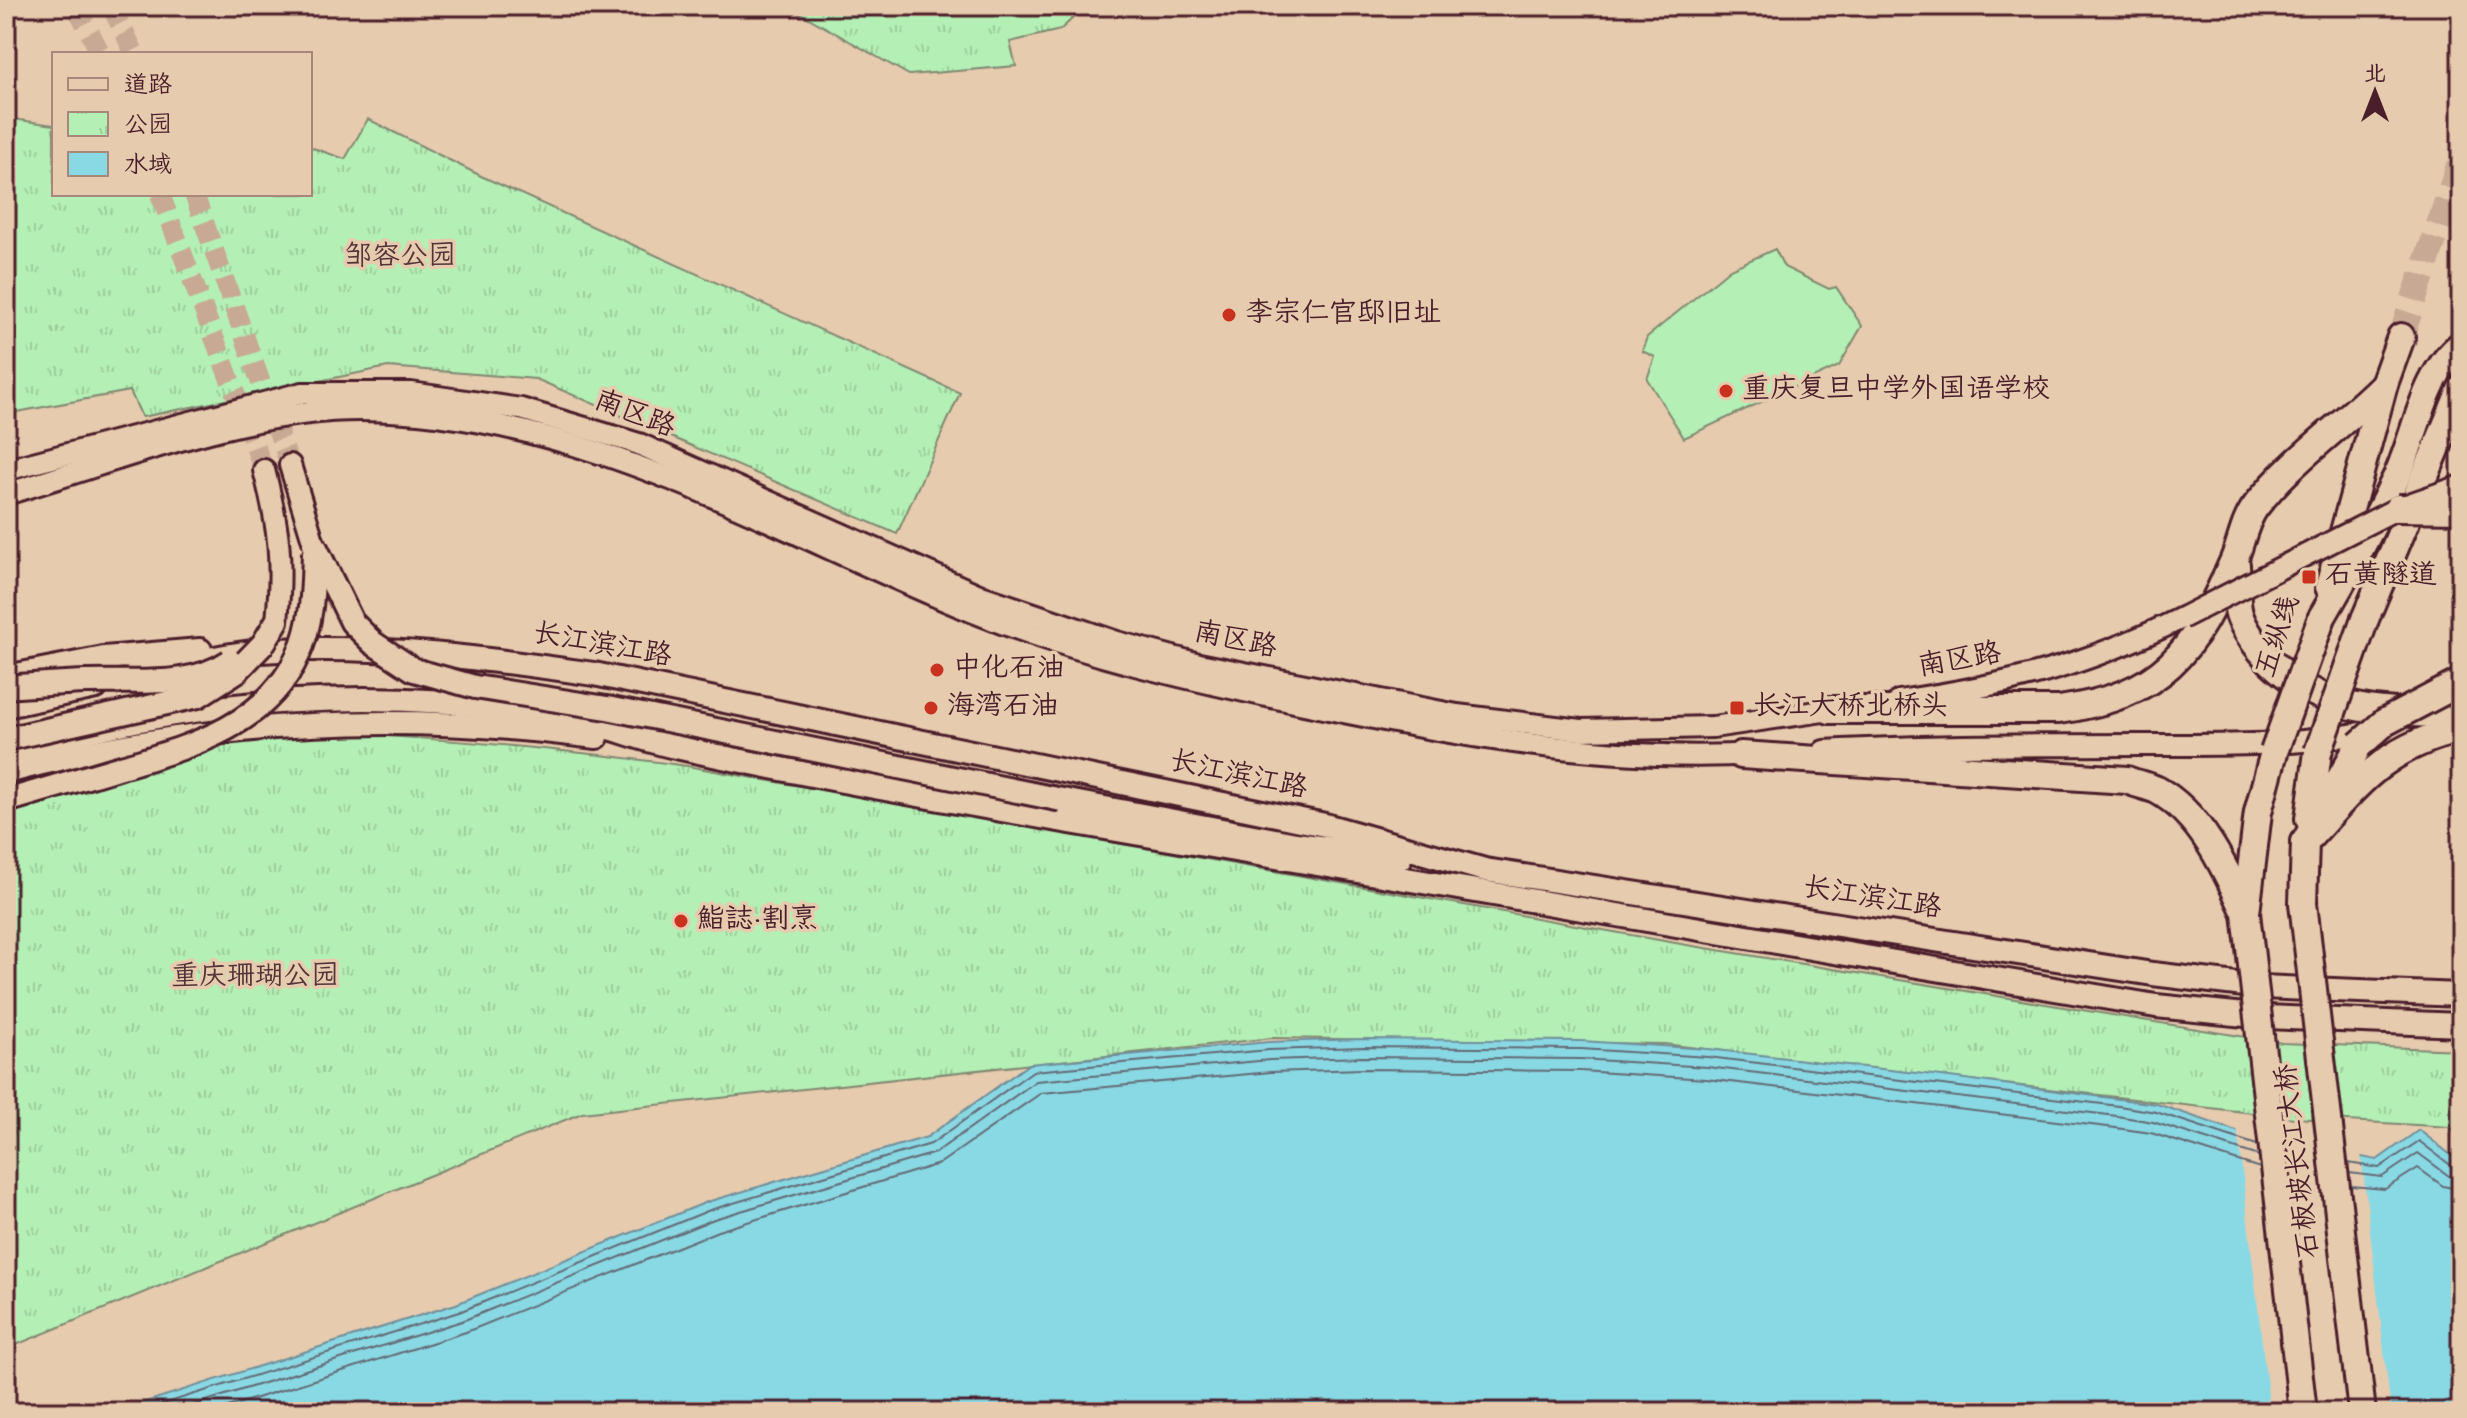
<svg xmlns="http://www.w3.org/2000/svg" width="2467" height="1418" font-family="'Gochi Hand','LXGW WenKai TC',sans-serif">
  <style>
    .park { fill: url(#park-tufts); stroke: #7f8870; stroke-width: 2 }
    .garden { fill: #b4f0b5; stroke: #7f8870; stroke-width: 2 }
    .water { fill: #89d9e4; stroke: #708f9a; stroke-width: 2 }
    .pier { fill: #e7cbae }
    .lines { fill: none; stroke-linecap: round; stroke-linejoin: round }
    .shore { stroke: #636975; stroke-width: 2 }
    .secondary-tunnel { stroke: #c8a994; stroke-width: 20; stroke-dasharray: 20 10; stroke-linecap: butt }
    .highway-tunnel { stroke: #c8a994; stroke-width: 26; stroke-dasharray: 26 13; stroke-linecap: butt }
    .secondary-casing { stroke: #4a1f2b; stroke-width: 26 }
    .primary-casing { stroke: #4a1f2b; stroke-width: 28 }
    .highway-casing { stroke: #4a1f2b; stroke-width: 32 }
    .secondary { stroke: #e7cbae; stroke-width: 20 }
    .primary { stroke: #e7cbae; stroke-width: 22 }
    .highway { stroke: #e7cbae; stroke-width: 26 }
    .secondary-bridge-casing { stroke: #4a1f2b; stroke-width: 26; stroke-linecap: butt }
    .primary-bridge-casing { stroke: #4a1f2b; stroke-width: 28; stroke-linecap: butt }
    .highway-bridge-casing { stroke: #4a1f2b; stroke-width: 32; stroke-linecap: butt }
    .secondary-bridge { stroke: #e7cbae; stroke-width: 20 }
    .primary-bridge { stroke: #e7cbae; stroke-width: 22 }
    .highway-bridge { stroke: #e7cbae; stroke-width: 26 }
    .poi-dot { fill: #c8321e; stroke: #e7cbae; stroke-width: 3 }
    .labels { text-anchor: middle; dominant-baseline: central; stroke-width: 7; stroke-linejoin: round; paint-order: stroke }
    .park-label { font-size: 28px; fill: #553439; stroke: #e7cbae }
    .poi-label { font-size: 28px; fill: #4a1f2b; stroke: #e7cbae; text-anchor: start }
    .street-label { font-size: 28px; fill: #4a1f2b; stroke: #e7cbae }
  </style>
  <defs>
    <pattern id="park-tufts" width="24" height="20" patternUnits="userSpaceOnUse" patternTransform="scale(2)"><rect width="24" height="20" fill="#b4f0b5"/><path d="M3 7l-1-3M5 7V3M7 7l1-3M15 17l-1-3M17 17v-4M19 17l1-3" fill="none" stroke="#9ccd9c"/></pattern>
  </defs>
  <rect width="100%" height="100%" fill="#e7cbae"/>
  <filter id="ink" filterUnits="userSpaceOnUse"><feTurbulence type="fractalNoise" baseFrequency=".0125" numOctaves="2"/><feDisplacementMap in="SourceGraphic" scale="16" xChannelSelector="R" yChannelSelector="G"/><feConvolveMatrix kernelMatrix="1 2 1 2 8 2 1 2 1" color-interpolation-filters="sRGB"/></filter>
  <g filter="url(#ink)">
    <g class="park">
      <path d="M 788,6 L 1086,6 L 1060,30 L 1010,42 L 1016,66 L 909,75 Z"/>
      <path d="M 6,118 L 54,125 L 54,194 L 310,194 L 310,147 L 345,159 L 368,119 L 481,176 L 960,393 L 897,534 L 536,379 L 388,367 L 142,417 L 130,391 L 6,414 Z"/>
      <path d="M 153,725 C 332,731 510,741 687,766 L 1681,944 L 2282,1043 L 2461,1050 L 2461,1144 L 2451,1127 L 2295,1118 L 1664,1044 L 1272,1038 L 582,1113 L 6,1349 L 6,764 Z"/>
    </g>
    <path class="garden" d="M 1775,249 L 1784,267 L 1829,289 L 1836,287 L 1862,326 L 1839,366 L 1684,438 L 1647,379 L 1655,357 L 1642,351 L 1647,337 L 1730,269 Z"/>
    <path class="water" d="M 1363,1039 L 1581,1041 L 1708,1049 L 1942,1076 L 2157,1104 L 2248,1135 L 2377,1160 L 2419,1130 L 2461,1163 L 2461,1412 L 114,1412 L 456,1304 L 707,1202 L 927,1137 L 1029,1064 L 1269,1042 Z"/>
    <path class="pier" d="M 2237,1126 L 2361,1153 L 2391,1412 L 2270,1412 Z"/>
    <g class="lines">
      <g class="shore">
        <path d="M 2348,1163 L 2379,1168 L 2419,1141 L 2453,1167 L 2461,1168"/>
        <path d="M 2349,1173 L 2382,1177 L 2418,1153 L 2449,1176 L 2461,1178"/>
        <path d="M 2351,1186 L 2385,1189 L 2418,1168 L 2443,1186 L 2461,1190"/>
        <path d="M 137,1412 L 459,1312 L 710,1210 L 931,1144 L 1033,1071 L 1269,1050 L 1363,1047 L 1581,1049 L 1708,1057 L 2119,1106 L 2156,1112 L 2257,1145"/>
        <path d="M 171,1412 L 462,1321 L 714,1219 L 935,1153 L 1036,1081 L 1270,1060 L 1363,1057 L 1580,1059 L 1707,1067 L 2117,1116 L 2153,1122 L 2259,1156"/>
        <path d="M 212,1412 L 466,1332 L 718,1231 L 939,1164 L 1041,1093 L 1271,1072 L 1363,1069 L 1580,1071 L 1706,1079 L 2116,1128 L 2151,1133 L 2260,1168"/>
      </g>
      <g class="secondary-tunnel">
        <path d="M 76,6 L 101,54"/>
        <path d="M 111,6 L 135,54"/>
        <path d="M 160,194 L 264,470"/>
        <path d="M 194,194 L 290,465"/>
      </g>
      <path class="highway-tunnel" d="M 2401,337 L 2461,160"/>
      <defs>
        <g id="secondary">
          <path d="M 290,465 L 314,544"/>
          <path d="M 6,470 L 302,393 L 411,393 L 521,409 L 639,444 L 981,596 L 1117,642 L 1199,664 L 1457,715 L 1581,730 L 1713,727 L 1844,708"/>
          <path d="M 264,470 C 279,528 283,561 277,621"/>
          <path d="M 6,494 C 118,461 243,410 360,410 C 581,411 773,530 971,611 C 1078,655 1191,680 1304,704 C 1456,735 1600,763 1756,754"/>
          <path d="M 1899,701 C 2009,685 2082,667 2182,618"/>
          <path d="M 2429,717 L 2461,710"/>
          <path d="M 1824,751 C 1931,745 2038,745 2145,745 C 2221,745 2300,747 2375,730"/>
        </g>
        <g id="primary">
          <path d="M 6,677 L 104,658 L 200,650"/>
          <path d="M 129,678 C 177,666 229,652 278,650 C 384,645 490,659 594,674 L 1325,825 L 1485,870 L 2153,974 L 2261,987 L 2461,995"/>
          <path d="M 6,706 L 96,687"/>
          <path d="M 6,754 C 185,697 385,683 570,718 C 606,724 640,740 676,747 C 804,775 934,798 1064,821 C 1427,885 1792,944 2156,1006 L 2265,1017 L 2461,1025"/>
          <path d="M 6,772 C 200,721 398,711 597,737"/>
          <path d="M 1062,800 L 1296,844 L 1400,858"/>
        </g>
        <g id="highway">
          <path d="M 2236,565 C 2237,580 2235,600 2239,614 C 2245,632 2258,648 2270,661 C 2322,711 2374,712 2443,714"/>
          <path d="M 2329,587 L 2384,384 L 2401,337"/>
          <path d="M 2322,617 C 2349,571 2374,524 2397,476 C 2416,435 2424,373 2461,345"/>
          <path d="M 2365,619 L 2461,390"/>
          <path d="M 1830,710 L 2059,710 C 2164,695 2192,654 2233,562 C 2241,545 2244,521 2256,506 C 2293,458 2342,426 2384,384"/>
          <path d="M 1741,755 L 2127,780 C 2136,784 2148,786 2157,790 C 2201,814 2226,870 2246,913"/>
          <path d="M 2309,819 L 2318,752"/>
          <path d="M 2305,842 C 2358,785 2381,748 2461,729"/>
          <path d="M 2303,903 L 2305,842 L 2359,745"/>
          <path d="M 2246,913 L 2258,812 L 2274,752"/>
        </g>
      </defs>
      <use href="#secondary" class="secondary-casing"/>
      <use href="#primary" class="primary-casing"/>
      <use href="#highway" class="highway-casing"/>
      <use href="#secondary" class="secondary"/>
      <use href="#primary" class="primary"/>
      <use href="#highway" class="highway"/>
      <defs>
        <path id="secondary-bridge" d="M 2182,618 L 2398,508 L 2461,486"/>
        <g id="primary-bridge">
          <path d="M 314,544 L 352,622 L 373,643 L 414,670 L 475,687 L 607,708 L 1062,800"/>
          <path d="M 6,687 C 32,685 60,683 86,682 C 134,680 189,689 230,661"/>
          <path d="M 6,739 L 198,696 L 237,671 L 263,644 L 277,621"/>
          <path d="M 6,801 C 43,790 81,779 118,768 C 188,747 265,728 298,655 C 313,623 313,586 314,552"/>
        </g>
        <g id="highway-bridge">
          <path d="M 2398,508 L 2461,509"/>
          <path d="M 2359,745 L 2385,722 L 2461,682"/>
          <path d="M 2274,752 L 2322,617"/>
          <path d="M 2318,752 L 2365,619"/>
          <path d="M 2303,903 L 2362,1412"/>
          <path d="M 2246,913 L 2303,1412"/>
        </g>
      </defs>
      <use href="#secondary-bridge" class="secondary-bridge-casing"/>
      <use href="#primary-bridge" class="primary-bridge-casing"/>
      <use href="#highway-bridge" class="highway-bridge-casing"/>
      <use href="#secondary-bridge" class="secondary-bridge"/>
      <use href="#primary-bridge" class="primary-bridge"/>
      <use href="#highway-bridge" class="highway-bridge"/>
    </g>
  </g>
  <g class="poi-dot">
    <circle cx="1229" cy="315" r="8"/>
    <circle cx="1726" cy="391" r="8"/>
    <rect x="2301" y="569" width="16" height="16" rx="4"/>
    <circle cx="937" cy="670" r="8"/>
    <circle cx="931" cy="708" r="8"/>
    <rect x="1729" y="700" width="16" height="16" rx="4"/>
    <circle cx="681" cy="921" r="8"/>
  </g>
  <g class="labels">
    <g class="park-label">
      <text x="400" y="258">邹容公园</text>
      <text x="255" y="978">重庆珊瑚公园</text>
    </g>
    <g class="poi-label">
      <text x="1245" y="315">李宗仁官邸旧址</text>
      <text x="1742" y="391">重庆复旦中学外国语学校</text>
      <text x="2325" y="577">石黄隧道</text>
      <text x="953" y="670">中化石油</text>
      <text x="947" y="708">海湾石油</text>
      <text x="1753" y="708">长江大桥北桥头</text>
      <text x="697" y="921">鮨誌·割烹</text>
    </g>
    <g class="street-label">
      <text transform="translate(634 416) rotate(21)">南区路</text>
      <text transform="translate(2280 637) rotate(-72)">五纵线</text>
      <text transform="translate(1235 642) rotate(12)">南区路</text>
      <text transform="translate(602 647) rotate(10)">长江滨江路</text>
      <text transform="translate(1960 662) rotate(-10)">南区路</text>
      <text transform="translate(1238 777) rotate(12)">长江滨江路</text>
      <text transform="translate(1872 900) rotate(9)">长江滨江路</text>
      <text transform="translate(2300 1161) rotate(-97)">石板坡长江大桥</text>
    </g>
  </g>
  <rect width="2467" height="1418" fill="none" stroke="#e7cbae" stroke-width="32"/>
  <rect x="16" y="16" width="2435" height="1386" fill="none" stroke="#4a1f2b" stroke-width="3" filter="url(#ink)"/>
  <rect x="52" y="52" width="260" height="144" fill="#e7cbae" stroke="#a8867a" stroke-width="2"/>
  <rect x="68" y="78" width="40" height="12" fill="#e7cbae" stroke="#a8867a" stroke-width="2"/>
  <text x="124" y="92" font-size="24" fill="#4a1f2b">道路</text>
  <rect x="68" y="112" width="40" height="24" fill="url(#park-tufts)" stroke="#a8867a" stroke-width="2"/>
  <text x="124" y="132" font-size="24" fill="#4a1f2b">公园</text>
  <rect x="68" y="152" width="40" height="24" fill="#89d9e4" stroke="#a8867a" stroke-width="2"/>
  <text x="124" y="172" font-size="24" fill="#4a1f2b">水域</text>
  <g transform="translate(2375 92)" stroke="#e7cbae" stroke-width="6" paint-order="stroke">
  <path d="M0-6L14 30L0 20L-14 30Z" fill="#4a1f2b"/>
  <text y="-12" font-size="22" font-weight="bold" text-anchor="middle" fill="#4a1f2b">北</text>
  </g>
</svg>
